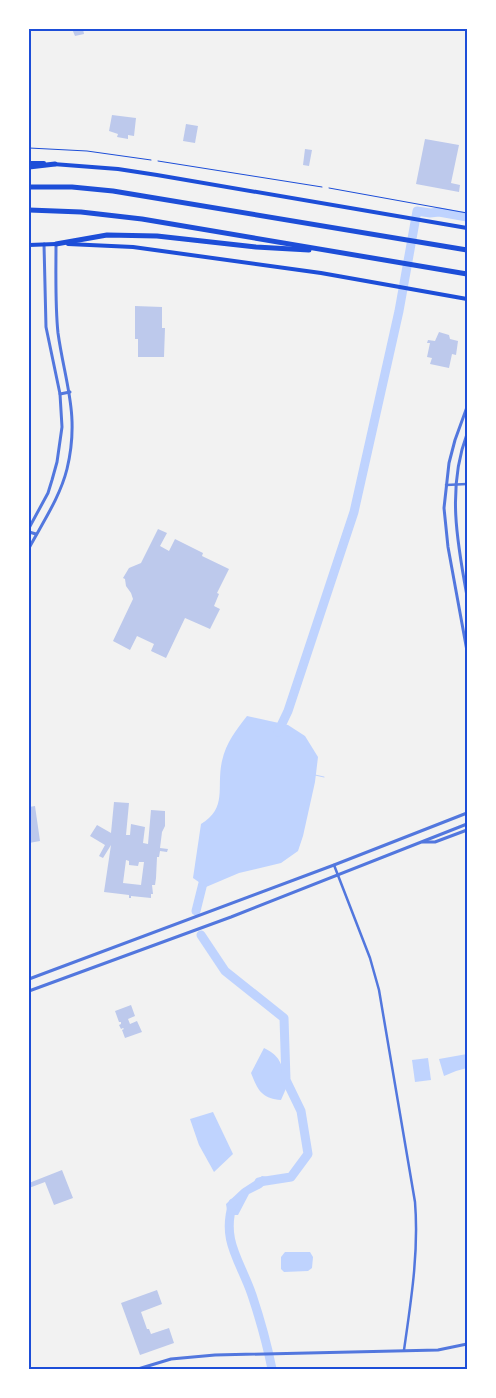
<svg xmlns="http://www.w3.org/2000/svg" width="496" height="1398" font-family="Quicksand,sans-serif">
  <style>
    .water { fill: #bfd3fe }
    .lines { fill: none; stroke-linecap: round; stroke-linejoin: round }
    .stream { stroke: #bfd3fe; stroke-width: 1 }
    .river { stroke: #bfd3fe; stroke-width: 9 }
    .building { fill: #bdc9ec; fill-rule: evenodd }
    .path { stroke: #1d4ed8; stroke-width: 1 }
    .minor { stroke: #5277de; stroke-width: 2.5 }
    .tertiary { stroke: #5277de; stroke-width: 3 }
    .secondary { stroke: #1d4ed8; stroke-width: 4 }
    .motorway { stroke: #1d4ed8; stroke-width: 5 }
    .neatline { fill: none; stroke: #1d4ed8; stroke-width: 2 }
  </style>
  <rect width="100%" height="100%" fill="#f2f2f2"/>
  <g class="water">
    <path d="M 247,716 L 288,725 L 305,736 L 318,757 L 315,782 L 303,836 L 298,851 L 281,863 L 239,873 L 206,887 L 193,878 L 201,824 C 228,808 216,787 222,761 C 226,743 236,730 247,716 Z"/>
    <path d="M 264,1048 C 283,1057 281,1067 288,1084 L 281,1100 C 261,1098 258,1090 251,1073 Z"/>
    <path d="M 467,1054 L 467,1068 L 456,1071 L 444,1076 L 439,1059 Z"/>
    <path d="M 428,1058 L 431,1080 L 415,1082 L 412,1060 Z"/>
    <path d="M 213,1112 L 233,1154 L 214,1172 L 199,1145 L 190,1119 Z"/>
    <path d="M 262,1176 L 273,1178 L 261,1188 L 249,1194 L 238,1215 L 233,1215 L 227,1210 L 226,1204 L 242,1189 Z"/>
    <path d="M 285,1252 L 310,1252 L 313,1257 L 312,1268 L 308,1271 L 284,1272 L 281,1269 L 281,1257 Z"/>
  </g>
  <g class="lines">
    <path class="stream" d="M 315,775 L 324,777"/>
    <g class="river">
      <path d="M 278,732 L 288,711 L 354,512 L 399,311 L 417,211 L 430,213 L 439,212 L 467,217"/>
      <path d="M 196,911 L 205,875"/>
      <path d="M 201,935 L 225,971 L 284,1018 L 286,1080 L 301,1111 L 308,1154 L 291,1177 L 259,1182"/>
      <path d="M 233,1203 C 221,1241 240,1260 252,1295 C 260,1319 267,1344 272,1369"/>
    </g>
  </g>
  <g class="building">
    <path d="M 72,29 L 83,29 L 84,34 L 75,36 Z"/>
    <path d="M 112,115 L 136,118 L 134,136 L 128,135 L 128,139 L 117,137 L 118,134 L 109,131 Z"/>
    <path d="M 186,124 L 198,126 L 195,143 L 183,141 Z"/>
    <path d="M 425,139 L 459,145 L 451,183 L 460,185 L 459,192 L 416,184 Z"/>
    <path d="M 305,149 L 312,150 L 309,166 L 303,165 Z"/>
    <path d="M 135,306 L 162,307 L 162,328 L 165,328 L 164,357 L 138,357 L 138,339 L 135,339 Z"/>
    <path d="M 439,332 L 449,335 L 450,339 L 458,341 L 456,355 L 452,354 L 449,368 L 430,364 L 432,358 L 427,357 L 430,343 L 427,343 L 428,340 L 435,341 Z"/>
    <path d="M 158,529 L 167,533 L 160,546 L 169,551 L 175,539 L 203,553 L 202,556 L 229,569 L 217,593 L 219,594 L 214,606 L 220,609 L 210,629 L 185,618 L 166,658 L 151,651 L 154,644 L 137,636 L 130,650 L 113,641 L 133,599 L 131,593 L 126,586 L 125,579 L 123,578 L 129,568 L 141,563 Z"/>
    <path d="M 114,802 L 129,803 L 126,835 L 130,835 L 131,824 L 145,827 L 143,843 L 148,844 L 151,810 L 165,811 L 165,826 L 162,832 L 160,848 L 168,849 L 167,852 L 160,851 L 159,857 L 157,857 L 156,878 L 155,885 L 152,885 L 153,894 L 151,894 L 151,898 L 131,896 L 131,898 L 129,898 L 129,895 L 104,892 L 111,845 L 103,858 L 99,856 L 105,845 L 90,836 L 97,825 L 111,833 ZM 126,860 L 129,861 L 129,865 L 138,866 L 139,862 L 144,862 L 141,885 L 123,883 Z"/>
    <path d="M 35,806 L 40,841 L 29,843 L 29,807 Z"/>
    <path d="M 131,1005 L 135,1016 L 128,1019 L 130,1024 L 137,1021 L 142,1032 L 125,1038 L 122,1030 L 124,1029 L 123,1028 L 121,1029 L 119,1025 L 121,1024 L 121,1022 L 119,1022 L 115,1011 Z"/>
    <path d="M 62,1170 L 73,1198 L 54,1205 L 45,1182 L 29,1188 L 29,1183 Z"/>
    <path d="M 157,1290 L 162,1304 L 141,1312 L 147,1329 L 149,1329 L 151,1334 L 169,1328 L 174,1343 L 140,1355 L 121,1303 Z"/>
  </g>
  <g class="lines">
    <g class="path">
      <path d="M 29,148 L 87,151 L 151,160"/>
      <path d="M 158,161 L 322,187"/>
      <path d="M 329,188 L 467,213"/>
    </g>
    <g class="minor">
      <path d="M 446,485 L 467,484"/>
      <path d="M 334,865 L 370,958 L 379,990 L 415,1202 C 419,1252 411,1301 404,1350"/>
    </g>
    <g class="tertiary">
      <path d="M 60,394 L 70,392"/>
      <path d="M 467,407 L 455,440 L 449,463 L 444,508 L 448,547 L 467,651"/>
      <path d="M 467,434 C 447,487 457,542 467,596"/>
      <path d="M 29,528 L 48,493 L 52,480 L 57,462 L 62,427 L 60,394 L 46,327 L 44,244"/>
      <path d="M 29,532 L 36,534"/>
      <path d="M 29,548 C 43,522 60,497 67,469 C 80,415 65,383 58,333 C 55,304 56,274 56,244"/>
      <path d="M 423,842 L 435,842 L 467,830"/>
      <path d="M 29,979 L 334,865 L 467,813"/>
      <path d="M 29,991 L 231,917 L 467,824"/>
      <path d="M 138,1369 L 171,1359 L 215,1355 L 438,1350 L 467,1344"/>
    </g>
    <g class="secondary">
      <path d="M 29,163 L 44,163"/>
      <path d="M 53,164 L 118,169 L 157,175 L 467,228"/>
      <path d="M 68,244 L 133,247 L 321,273 L 467,299"/>
      <path d="M 29,245 L 56,244"/>
    </g>
    <g class="motorway">
      <path d="M 29,167 L 55,164"/>
      <path d="M 29,187 L 72,187 L 113,191 L 467,250"/>
      <path d="M 29,210 L 81,212 L 142,219 L 467,274"/>
      <path d="M 56,244 L 107,235 L 157,236 L 256,247 L 309,250"/>
    </g>
  </g>
  <rect width="496" height="1398" fill="none" stroke="#ffffff" stroke-width="60"/>
  <rect x="30" y="30" width="436" height="1338" class="neatline"/>
</svg>
